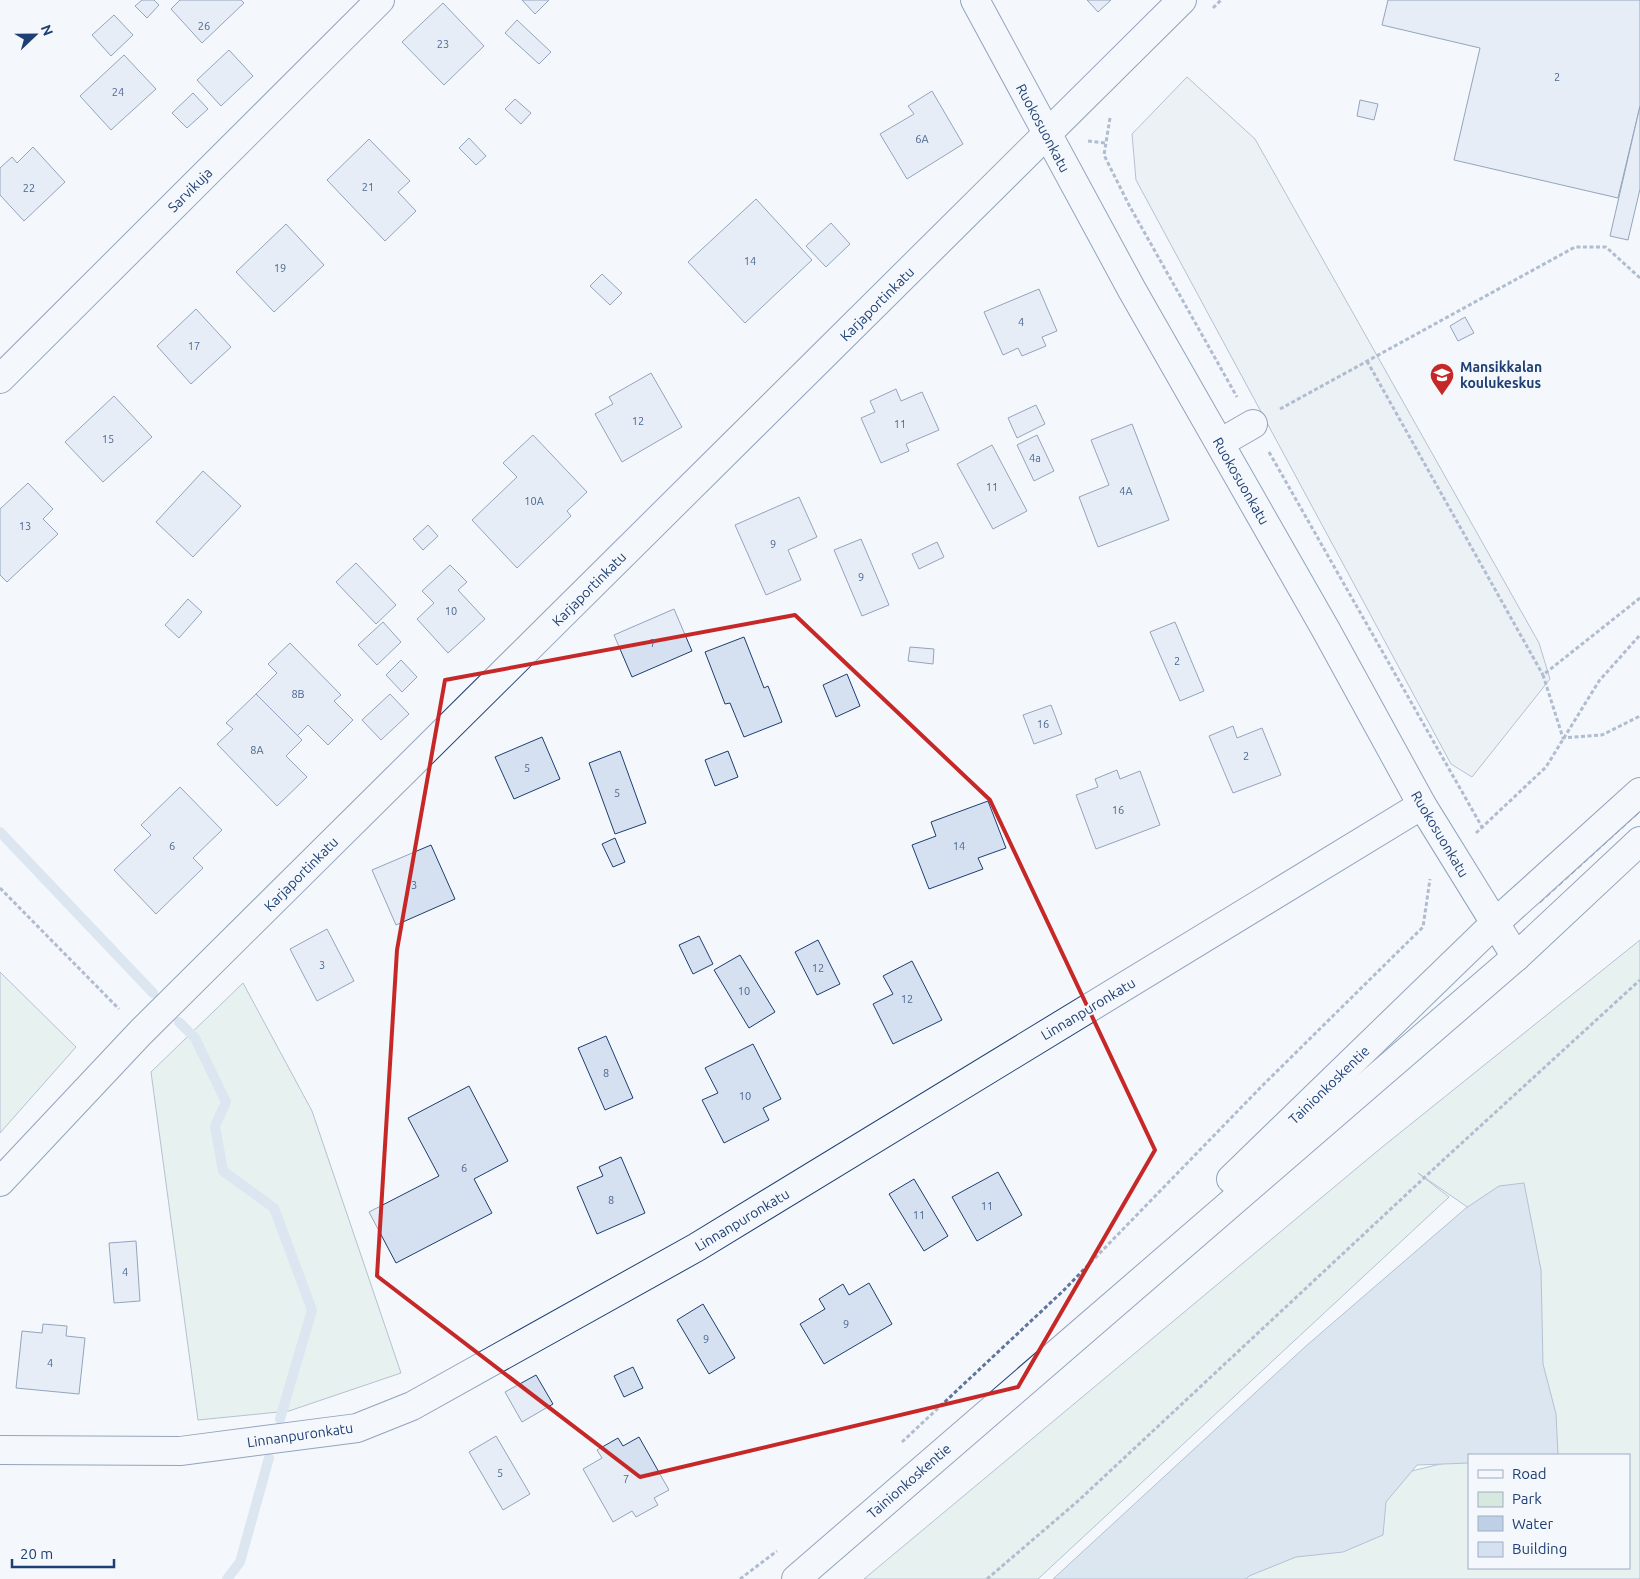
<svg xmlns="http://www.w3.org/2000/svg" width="1640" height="1579" font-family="Ubuntu,sans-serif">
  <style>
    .green { fill: #d7e8df; stroke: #687fa3 }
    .parking { fill: #e3e8f0; stroke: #687fa3 }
    .water { fill: #bed0e5; stroke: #687fa3 }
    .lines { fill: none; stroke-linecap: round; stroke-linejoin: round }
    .stream { stroke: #bed0e5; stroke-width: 10 }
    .building { fill: #d5e0f0; stroke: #1d3f73 }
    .minor-casing { stroke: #1d3f73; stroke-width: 30 }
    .major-casing { stroke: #1d3f73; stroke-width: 30 }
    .path { stroke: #5e769c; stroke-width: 3; stroke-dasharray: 4 2.5; stroke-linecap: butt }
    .minor { stroke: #f4f7fb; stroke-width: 28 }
    .major { stroke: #f4f7fb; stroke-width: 28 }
    .fence { stroke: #1d3f73; stroke-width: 1; stroke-dasharray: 6 2.5; stroke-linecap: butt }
    .marked { fill: none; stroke: #c62828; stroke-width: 4; stroke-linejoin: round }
    .labels { text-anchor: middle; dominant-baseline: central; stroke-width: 4; stroke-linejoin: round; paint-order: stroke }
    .number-label { font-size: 11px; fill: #4b6792 }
    .street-label { font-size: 14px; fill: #1d3f73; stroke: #f4f7fb }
    .poi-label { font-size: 14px; font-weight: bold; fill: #1d3f73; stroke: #f4f7fb; text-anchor: start }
  </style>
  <rect width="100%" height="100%" fill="#f4f7fb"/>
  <g class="green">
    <path d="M 1640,940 L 1640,1579 L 1243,1579 L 1379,1479 L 1469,1457 L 1469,1568 L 1629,1568 L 1629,1455 L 1477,1455 L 1495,1226 L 1418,1173 L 1449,1197 L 1038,1579 L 864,1579 L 1381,1148 Z"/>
    <path d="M 0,972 L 76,1047 L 0,1133 Z"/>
    <path d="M 243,983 L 312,1111 L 401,1373 L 289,1411 L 198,1420 L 151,1072 Z"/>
  </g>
  <path class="parking" d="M 1187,77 L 1255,139 L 1539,643 L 1550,679 L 1472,777 L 1451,764 L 1136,180 L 1132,134 Z"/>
  <path class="water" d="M 1524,1183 L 1541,1270 L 1543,1364 L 1556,1414 L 1558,1455 L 1469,1455 L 1469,1463 L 1417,1465 L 1386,1502 L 1383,1535 L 1343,1552 L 1296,1557 L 1249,1576 L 1246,1579 L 1053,1579 L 1306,1346 L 1466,1208 L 1499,1186 Z"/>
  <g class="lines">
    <g class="stream">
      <path d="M 0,832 L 153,993"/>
      <path d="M 179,1022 L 195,1038 L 226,1102 L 215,1126 L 223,1171 L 274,1208 L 312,1310 L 280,1419"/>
      <path d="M 227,1579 L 240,1562 L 269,1458"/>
    </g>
  </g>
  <g class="building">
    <path d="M 142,0 L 154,0 L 159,5 L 147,18 L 135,6 Z"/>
    <path d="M 180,0 L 241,0 L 244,3 L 202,43 L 171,9 Z"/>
    <path d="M 522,0 L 549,0 L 535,14 Z"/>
    <path d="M 1087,0 L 1111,0 L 1098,12 Z"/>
    <path d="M 1388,0 L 1640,0 L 1640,106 L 1618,198 L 1454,160 L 1480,48 L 1382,25 Z"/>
    <path d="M 443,3 L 484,46 L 444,85 L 402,42 Z"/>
    <path d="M 114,15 L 133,35 L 111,56 L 92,35 Z"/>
    <path d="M 517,20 L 551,52 L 539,64 L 505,33 Z"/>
    <path d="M 229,50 L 253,76 L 221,106 L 197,80 Z"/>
    <path d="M 124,55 L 156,89 L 111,130 L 80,96 Z"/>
    <path d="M 932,91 L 963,144 L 907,179 L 880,134 L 914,114 L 908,106 Z"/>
    <path d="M 193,93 L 208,109 L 187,128 L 172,113 Z"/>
    <path d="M 515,99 L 531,113 L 521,124 L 505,109 Z"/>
    <path d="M 1360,100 L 1378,104 L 1374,120 L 1357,116 Z"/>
    <path d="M 1640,106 L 1640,189 L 1628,240 L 1610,236 Z"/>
    <path d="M 469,138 L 486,156 L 476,165 L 459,148 Z"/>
    <path d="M 369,139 L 410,181 L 398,192 L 416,211 L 385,241 L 327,180 Z"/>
    <path d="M 33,147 L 65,182 L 24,221 L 0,195 L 0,168 L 12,157 L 17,163 Z"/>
    <path d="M 756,199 L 812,260 L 745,323 L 688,262 Z"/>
    <path d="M 831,223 L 850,244 L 826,267 L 806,246 Z"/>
    <path d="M 286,224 L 324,265 L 274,312 L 236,272 Z"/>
    <path d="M 602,274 L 622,293 L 610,305 L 590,286 Z"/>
    <path d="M 1039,289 L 1057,331 L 1042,337 L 1046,346 L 1022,356 L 1018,348 L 1003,355 L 984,312 Z"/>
    <path d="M 196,309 L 231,347 L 191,384 L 157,346 Z"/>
    <path d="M 1465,317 L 1474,333 L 1458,341 L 1450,326 Z"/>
    <path d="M 651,373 L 682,427 L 622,462 L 595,414 L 613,404 L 609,397 Z"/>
    <path d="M 896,389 L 901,401 L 922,392 L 939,430 L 906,444 L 909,451 L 881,463 L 861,418 L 875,412 L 870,401 Z"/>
    <path d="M 114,396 L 152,437 L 103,482 L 65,442 Z"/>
    <path d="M 1036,405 L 1045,424 L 1017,438 L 1008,418 Z"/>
    <path d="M 1132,424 L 1169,520 L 1098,547 L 1079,497 L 1109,485 L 1091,440 Z"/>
    <path d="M 533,435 L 587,492 L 567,511 L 571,516 L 517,568 L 472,520 L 517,477 L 503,463 Z"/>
    <path d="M 1037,435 L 1054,471 L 1034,481 L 1017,445 Z"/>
    <path d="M 992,445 L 1027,511 L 993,529 L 957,464 Z"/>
    <path d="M 203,471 L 241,506 L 193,557 L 156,522 Z"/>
    <path d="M 28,483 L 53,509 L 43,519 L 58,534 L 7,582 L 0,575 L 0,509 Z"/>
    <path d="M 799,497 L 817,537 L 788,550 L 801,580 L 766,595 L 735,525 Z"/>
    <path d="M 428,525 L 438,536 L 423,550 L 413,539 Z"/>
    <path d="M 861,539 L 889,605 L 862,616 L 834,550 Z"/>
    <path d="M 937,542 L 944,557 L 919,569 L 912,554 Z"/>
    <path d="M 356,563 L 396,605 L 376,624 L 336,582 Z"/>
    <path d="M 450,565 L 467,582 L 458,590 L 485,619 L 448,653 L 417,619 L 434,603 L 422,591 Z"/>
    <path d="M 188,599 L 202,612 L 179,638 L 165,625 Z"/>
    <path d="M 674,609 L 692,651 L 632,677 L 614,635 Z"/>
    <path d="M 383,622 L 401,642 L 377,665 L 358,645 Z"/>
    <path d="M 1175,622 L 1204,691 L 1180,701 L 1150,632 Z"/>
    <path d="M 744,637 L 764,688 L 768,686 L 782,722 L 744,737 L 730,703 L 725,704 L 705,652 Z"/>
    <path d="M 290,643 L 341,695 L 334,701 L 353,720 L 328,745 L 308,725 L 297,736 L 256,694 L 277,673 L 268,664 Z"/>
    <path d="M 910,647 L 934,649 L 933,664 L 908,661 Z"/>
    <path d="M 401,660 L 417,677 L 402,692 L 386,675 Z"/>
    <path d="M 847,674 L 860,706 L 836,717 L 823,685 Z"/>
    <path d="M 256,694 L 302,740 L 286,756 L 307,777 L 277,806 L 217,744 L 233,729 L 226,723 Z"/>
    <path d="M 390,694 L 409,714 L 381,740 L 362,720 Z"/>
    <path d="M 1051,705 L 1062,734 L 1034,744 L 1023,715 Z"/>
    <path d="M 1233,726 L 1237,738 L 1262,728 L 1281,775 L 1233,793 L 1209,736 Z"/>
    <path d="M 542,737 L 560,779 L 514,799 L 495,757 Z"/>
    <path d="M 620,751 L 646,823 L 615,834 L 589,763 Z"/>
    <path d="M 728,751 L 738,777 L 715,786 L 705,760 Z"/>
    <path d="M 1117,770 L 1120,779 L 1140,771 L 1160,825 L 1096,849 L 1076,795 L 1098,787 L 1095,779 Z"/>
    <path d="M 180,787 L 222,830 L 193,858 L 203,868 L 156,914 L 114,870 L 151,835 L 141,825 Z"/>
    <path d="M 988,801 L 1006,848 L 978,858 L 983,869 L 929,889 L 912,845 L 936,836 L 931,822 Z"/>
    <path d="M 615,838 L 625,862 L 613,867 L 602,844 Z"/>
    <path d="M 431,845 L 455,899 L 396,925 L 372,870 Z"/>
    <path d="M 327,929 L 354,981 L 317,1001 L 290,949 Z"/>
    <path d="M 699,936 L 713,964 L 693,974 L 679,945 Z"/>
    <path d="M 818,940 L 840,984 L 817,995 L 795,952 Z"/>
    <path d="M 740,955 L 775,1012 L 749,1028 L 714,970 Z"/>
    <path d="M 912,961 L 942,1020 L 893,1044 L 873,1004 L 893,994 L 883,976 Z"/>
    <path d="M 606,1036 L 633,1098 L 605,1110 L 578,1048 Z"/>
    <path d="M 753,1044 L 781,1099 L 763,1108 L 769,1120 L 724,1143 L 702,1100 L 718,1093 L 705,1068 Z"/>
    <path d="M 469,1086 L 508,1161 L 474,1179 L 492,1213 L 396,1263 L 369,1212 L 439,1176 L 408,1118 Z"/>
    <path d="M 621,1157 L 645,1213 L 597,1234 L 577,1187 L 603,1176 L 599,1167 Z"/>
    <path d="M 998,1172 L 1022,1215 L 977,1241 L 952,1197 Z"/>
    <path d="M 914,1179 L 948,1236 L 924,1251 L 889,1194 Z"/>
    <path d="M 136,1241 L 140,1301 L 114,1303 L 109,1243 Z"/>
    <path d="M 869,1283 L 892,1324 L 824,1364 L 800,1324 L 825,1309 L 819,1299 L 843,1284 L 849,1295 Z"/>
    <path d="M 703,1304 L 735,1358 L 709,1374 L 677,1320 Z"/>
    <path d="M 43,1324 L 67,1326 L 66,1336 L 85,1338 L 79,1394 L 16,1388 L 22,1331 L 42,1333 Z"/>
    <path d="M 633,1367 L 643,1388 L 624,1397 L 614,1376 Z"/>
    <path d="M 536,1375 L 553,1404 L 522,1422 L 505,1392 Z"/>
    <path d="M 496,1436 L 530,1494 L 503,1510 L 469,1452 Z"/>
    <path d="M 639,1437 L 669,1490 L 654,1498 L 658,1505 L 636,1517 L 632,1511 L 613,1522 L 583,1469 L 602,1458 L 597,1450 L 618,1438 L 623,1446 Z"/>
  </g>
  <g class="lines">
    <defs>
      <g id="minor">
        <path d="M 975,0 L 1132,290 L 1326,630 L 1422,805 L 1516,957"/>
        <path d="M 0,379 L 380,0"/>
        <path d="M 1220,443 L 1253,424"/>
        <path d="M 0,1182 L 141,1032 L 1182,0"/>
        <path d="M 0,1450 L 180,1451 L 357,1428 L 412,1406 L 697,1247 L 1422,805"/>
      </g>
      <g id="major">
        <path d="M 1231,1179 L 1495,923 L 1640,792"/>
        <path d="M 796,1579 L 1516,957 L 1640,841"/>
      </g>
    </defs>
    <use href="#minor" class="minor-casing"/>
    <use href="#major" class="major-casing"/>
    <g class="path">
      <path d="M 1213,8 L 1221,0"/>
      <path d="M 1110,118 L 1104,155 L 1129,205 L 1237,397"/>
      <path d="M 1088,141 L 1105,143"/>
      <path d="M 1367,361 L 1543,675"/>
      <path d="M 1280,409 L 1575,247 L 1606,247 L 1640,278"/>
      <path d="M 1269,452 L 1482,827"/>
      <path d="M 1640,598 L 1543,675 L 1563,738 L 1602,735 L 1640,716"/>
      <path d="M 1476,833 L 1546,767 L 1599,681 L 1640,635"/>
      <path d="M 0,888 L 119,1009"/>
      <path d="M 902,1442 L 1063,1291 L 1262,1086 L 1423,927 L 1430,879"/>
      <path d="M 740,1579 L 777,1551"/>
      <path d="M 987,1579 L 1078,1501 L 1440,1163 L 1640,980"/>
    </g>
    <use href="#minor" class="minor"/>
    <use href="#major" class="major"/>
    <path class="fence" d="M 1540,903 L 1640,812"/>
  </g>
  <path d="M0 0H1640V1579H0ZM 795,615 L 990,800 L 1155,1150 L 1018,1387 L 640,1477 L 377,1276 L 397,950 L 445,680 Z" fill="#f4f7fb" fill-opacity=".55" fill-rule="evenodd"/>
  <path class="marked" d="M 795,615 L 990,800 L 1155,1150 L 1018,1387 L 640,1477 L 377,1276 L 397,950 L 445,680 Z"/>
  <defs>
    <symbol id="school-pin" viewBox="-11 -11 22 30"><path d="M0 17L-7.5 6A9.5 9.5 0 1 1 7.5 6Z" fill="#c62828" stroke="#f4f7fb"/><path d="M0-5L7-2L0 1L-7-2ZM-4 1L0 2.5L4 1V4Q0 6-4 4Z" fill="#fff"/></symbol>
  </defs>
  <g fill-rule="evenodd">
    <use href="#school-pin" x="1428" y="361" width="28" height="38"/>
  </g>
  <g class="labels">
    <g class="number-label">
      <text x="204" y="26">26</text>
      <text x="443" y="44">23</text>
      <text x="1557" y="77">2</text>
      <text x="118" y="92">24</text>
      <text x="922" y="139">6A</text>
      <text x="368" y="187">21</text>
      <text x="29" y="188">22</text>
      <text x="750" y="261">14</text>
      <text x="280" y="268">19</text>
      <text x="1021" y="322">4</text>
      <text x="194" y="346">17</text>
      <text x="638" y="421">12</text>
      <text x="900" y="424">11</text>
      <text x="108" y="439">15</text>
      <text x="1035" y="458">4a</text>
      <text x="992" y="487">11</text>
      <text x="1126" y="491">4A</text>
      <text x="534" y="501">10A</text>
      <text x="25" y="526">13</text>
      <text x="773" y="544">9</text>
      <text x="861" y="577">9</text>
      <text x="451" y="611">10</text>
      <text x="653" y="643">7</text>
      <text x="1177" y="661">2</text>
      <text x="298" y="694">8B</text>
      <text x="1043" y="724">16</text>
      <text x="257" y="750">8A</text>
      <text x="1246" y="756">2</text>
      <text x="527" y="768">5</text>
      <text x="617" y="793">5</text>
      <text x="1118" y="810">16</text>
      <text x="172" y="846">6</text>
      <text x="959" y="846">14</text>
      <text x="414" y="885">3</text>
      <text x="322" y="965">3</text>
      <text x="818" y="968">12</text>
      <text x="744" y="991">10</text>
      <text x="907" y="999">12</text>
      <text x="606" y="1073">8</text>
      <text x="745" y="1096">10</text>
      <text x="464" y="1168">6</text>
      <text x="611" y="1200">8</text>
      <text x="987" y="1206">11</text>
      <text x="919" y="1215">11</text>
      <text x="125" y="1272">4</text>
      <text x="846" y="1324">9</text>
      <text x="706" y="1339">9</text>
      <text x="50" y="1363">4</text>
      <text x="500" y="1473">5</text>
      <text x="626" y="1479">7</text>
    </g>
    <g class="street-label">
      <text transform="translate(1043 128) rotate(62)">Ruokosuonkatu</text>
      <text transform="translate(190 190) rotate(-45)">Sarvikuja</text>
      <text transform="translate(877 304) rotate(-45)">Karjaportinkatu</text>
      <text transform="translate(1241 481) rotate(60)">Ruokosuonkatu</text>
      <text transform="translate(589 589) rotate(-45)">Karjaportinkatu</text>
      <text transform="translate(1440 834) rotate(59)">Ruokosuonkatu</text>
      <text transform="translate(301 874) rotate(-45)">Karjaportinkatu</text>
      <text transform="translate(1088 1009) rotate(-31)">Linnanpuronkatu</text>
      <text transform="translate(1329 1085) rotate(-44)">Tainionkoskentie</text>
      <text transform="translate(742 1220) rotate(-31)">Linnanpuronkatu</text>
      <text transform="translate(300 1435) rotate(-8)">Linnanpuronkatu</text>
      <text transform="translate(909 1481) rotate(-41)">Tainionkoskentie</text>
    </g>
    <g class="poi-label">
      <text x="1460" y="367">Mansikkalan<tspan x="1460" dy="16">koulukeskus</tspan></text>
    </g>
  </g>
  <rect x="1468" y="1454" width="162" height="115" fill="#f4f7fb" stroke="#9eadc5"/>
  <rect x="1478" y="1470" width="25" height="8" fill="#f4f7fb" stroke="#9eadc5"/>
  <text x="1512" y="1479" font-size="15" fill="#1d3f73">Road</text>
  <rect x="1478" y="1492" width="25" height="15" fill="#d7e8df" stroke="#9eadc5"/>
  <text x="1512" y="1504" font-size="15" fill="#1d3f73">Park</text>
  <rect x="1478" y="1516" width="25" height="15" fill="#bed0e5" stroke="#9eadc5"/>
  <text x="1512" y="1529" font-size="15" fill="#1d3f73">Water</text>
  <rect x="1478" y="1542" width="25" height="15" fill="#d5e0f0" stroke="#9eadc5"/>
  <text x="1512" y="1554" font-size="15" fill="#1d3f73">Building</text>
  <g transform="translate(35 35) rotate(68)" stroke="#f4f7fb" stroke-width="4" paint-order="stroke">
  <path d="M0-4L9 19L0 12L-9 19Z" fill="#1d3f73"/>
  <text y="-8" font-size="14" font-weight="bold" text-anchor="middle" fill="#1d3f73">N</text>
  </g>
  <path d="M12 1559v8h102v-8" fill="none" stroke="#1d3f73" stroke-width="2.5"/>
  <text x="20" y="1559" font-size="15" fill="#1d3f73" stroke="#f4f7fb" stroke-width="4" paint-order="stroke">20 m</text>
</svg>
